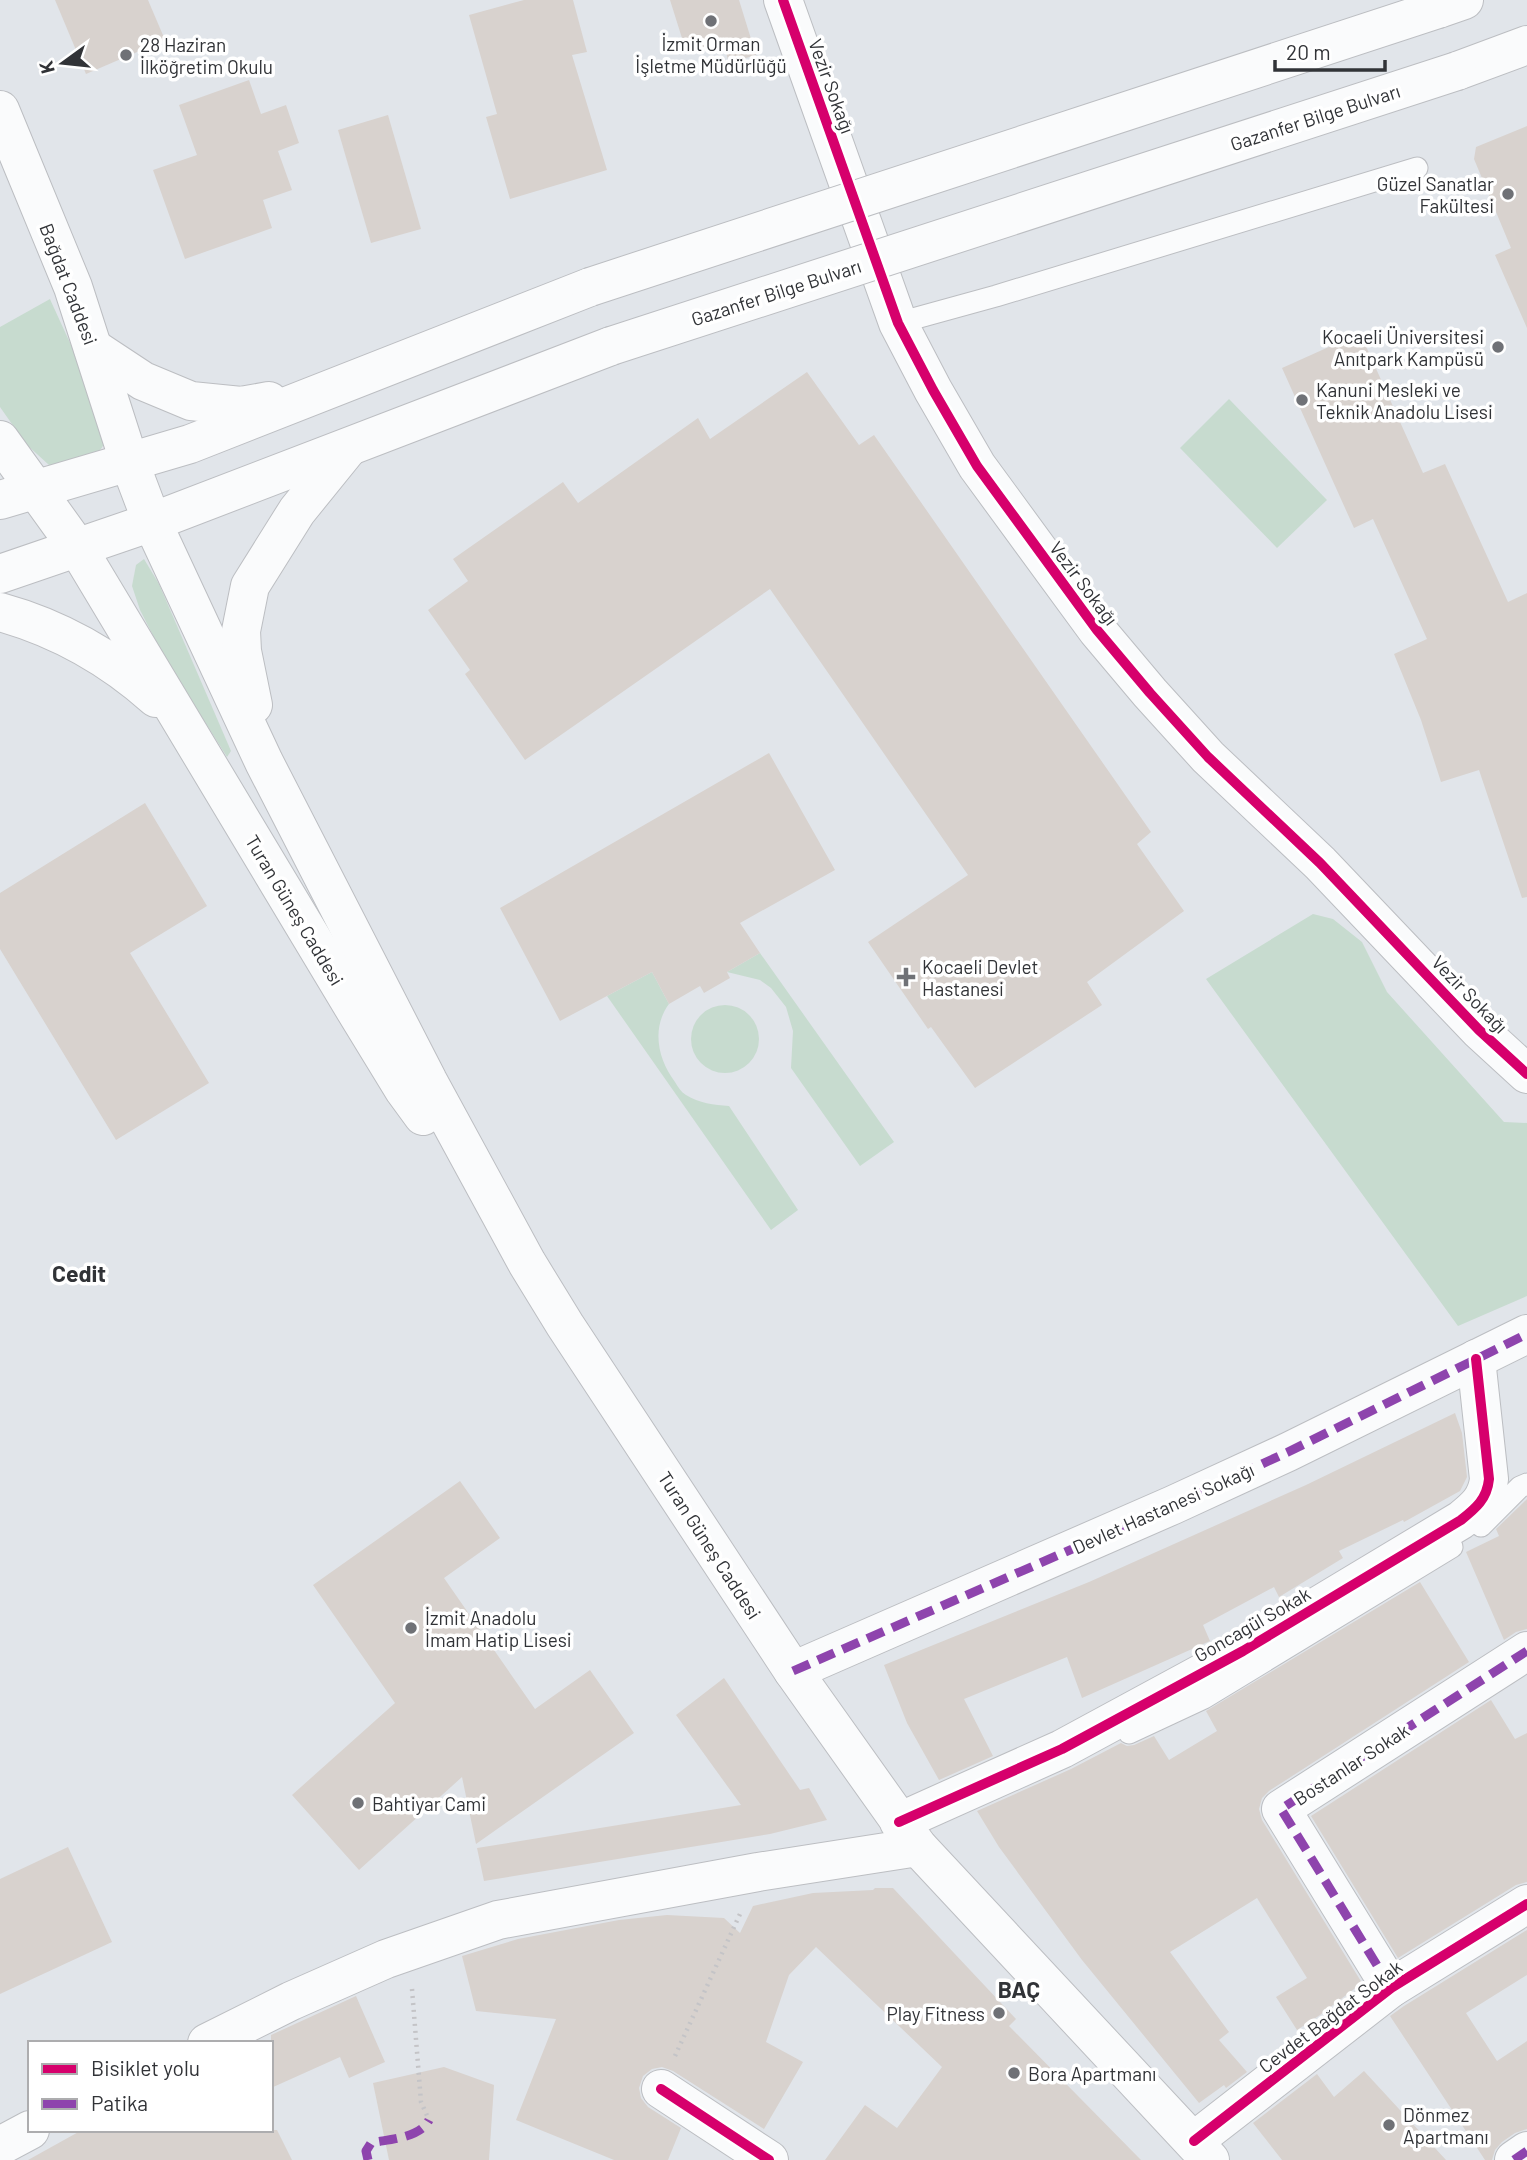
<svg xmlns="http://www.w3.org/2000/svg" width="1527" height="2160" font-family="Barlow,sans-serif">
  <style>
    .green { fill: #c7dbcf }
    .building { fill: #d8d2ce }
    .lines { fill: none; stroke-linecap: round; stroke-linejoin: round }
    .lane-casing { stroke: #bcbec2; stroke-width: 23 }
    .street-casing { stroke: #bcbec2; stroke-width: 40 }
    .secondary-casing { stroke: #bcbec2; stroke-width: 40 }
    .primary-casing { stroke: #bcbec2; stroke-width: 40 }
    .path { stroke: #c4c4c7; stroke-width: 4.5; stroke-dasharray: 2 5; stroke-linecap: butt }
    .lane { stroke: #fafbfc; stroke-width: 21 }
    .street { stroke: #fafbfc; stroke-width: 38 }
    .secondary { stroke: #fafbfc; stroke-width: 38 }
    .primary { stroke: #fafbfc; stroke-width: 38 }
    .primary-bridge-casing { stroke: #bcbec2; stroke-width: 40; stroke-linecap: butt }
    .primary-bridge { stroke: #fafbfc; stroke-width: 38 }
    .quiet { stroke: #8e44ad; stroke-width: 9; stroke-dasharray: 18 9; stroke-linecap: butt }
    .cycleway-casing { stroke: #fff; stroke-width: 15 }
    .cycleway { stroke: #d6006c; stroke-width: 10 }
    .poi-dot { fill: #6f7176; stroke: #fff; stroke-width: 2.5 }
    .labels { text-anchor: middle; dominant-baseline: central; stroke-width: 7; stroke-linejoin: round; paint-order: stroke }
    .poi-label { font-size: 19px; fill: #313337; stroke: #fff; text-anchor: start }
    .street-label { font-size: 19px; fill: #313337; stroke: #fff }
    .quarter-label { font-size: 23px; font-weight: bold; fill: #313337; stroke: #fff }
  </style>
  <rect width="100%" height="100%" fill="#e1e5ea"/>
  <g class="green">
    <path d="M 50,299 C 60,322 110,424 105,441 C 99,462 67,465 49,465 L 26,444 L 0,407 L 0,327 Z"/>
    <path d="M 1229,399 L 1327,500 L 1277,548 L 1180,448 Z"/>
    <path d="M 144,559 L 159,584 L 231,751 L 227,757 L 164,657 L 140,610 L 132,586 L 136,565 Z"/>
    <path d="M 1313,914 L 1333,919 L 1362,942 L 1387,992 L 1504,1122 L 1527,1123 L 1527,1296 L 1458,1326 L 1206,979 Z"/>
    <path d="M 760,953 L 894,1142 L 860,1166 L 791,1068 L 793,1031 L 786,1007 L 771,988 L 760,980 L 727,972 Z"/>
    <path d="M 652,972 L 669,1004 C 651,1028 658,1060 675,1082 C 678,1087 681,1092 686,1095 C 699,1103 714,1105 729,1106 L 798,1210 L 771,1230 L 607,996 Z"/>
    <circle cx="725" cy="1039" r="34"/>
  </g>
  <g class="building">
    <path d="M 55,0 L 148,0 L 165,40 L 86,74 Z"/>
    <path d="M 524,0 L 573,0 L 587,52 L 572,55 L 607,170 L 510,199 L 486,117 L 497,114 L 469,15 Z"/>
    <path d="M 670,0 L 739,0 L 756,55 L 729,63 L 723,42 L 687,54 Z"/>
    <path d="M 249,80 L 261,114 L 286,105 L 299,143 L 278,151 L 292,190 L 263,200 L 272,228 L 185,259 L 153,170 L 197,155 L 179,105 Z"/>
    <path d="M 388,115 L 421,229 L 371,243 L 338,130 Z"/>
    <path d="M 1527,126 L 1527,328 L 1495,255 L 1511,248 L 1474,159 L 1476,147 Z"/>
    <path d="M 1360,333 L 1423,473 L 1445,464 L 1508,602 L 1527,593 L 1527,897 L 1522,898 L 1479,770 L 1441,782 L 1421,720 L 1394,654 L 1427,639 L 1373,519 L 1354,528 L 1282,368 Z"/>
    <path d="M 807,372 L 859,445 L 874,435 L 1151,832 L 1137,844 L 1184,911 L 1087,982 L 1102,1005 L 975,1088 L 931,1027 L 928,1029 L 868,942 L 968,875 L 770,589 L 525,760 L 465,674 L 470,670 L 428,610 L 468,581 L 453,559 L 563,482 L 578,503 L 698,418 L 710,439 Z"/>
    <path d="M 769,753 L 835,870 L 740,923 L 760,953 L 727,972 L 730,978 L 704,993 L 700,986 L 669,1004 L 652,972 L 560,1021 L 500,908 Z"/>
    <path d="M 145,803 L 207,906 L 130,953 L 209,1083 L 116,1140 L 0,949 L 0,893 Z"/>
    <path d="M 1455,1413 L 1462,1433 L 1467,1477 L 1460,1491 L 1404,1522 L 1403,1520 L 1339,1551 L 1343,1558 L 1279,1597 L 1274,1587 L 1203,1625 L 1210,1641 L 1082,1698 L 1067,1657 L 964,1699 L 993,1756 L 939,1780 L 907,1723 L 884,1665 L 1089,1582 L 1306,1485 Z"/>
    <path d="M 460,1481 L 500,1538 L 444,1578 L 535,1709 L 590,1670 L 634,1733 L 476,1844 L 462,1777 L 359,1870 L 292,1795 L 395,1703 L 313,1585 Z"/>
    <path d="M 1527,1499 L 1527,1629 L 1516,1632 L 1504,1640 L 1466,1552 L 1499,1536 L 1496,1529 Z"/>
    <path d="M 1420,1582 L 1469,1662 L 1269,1791 L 1262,1798 L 1259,1809 L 1262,1820 L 1362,1983 L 1320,2015 L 1297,2030 L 1276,1997 L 1307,1978 L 1257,1898 L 1170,1952 L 1229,2032 L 1219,2040 L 1247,2072 L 1226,2088 L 1224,2085 L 1199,2103 L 1082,1960 L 999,1847 L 977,1811 L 1071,1769 L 1121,1743 L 1127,1746 L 1134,1745 L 1154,1736 L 1169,1760 L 1217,1731 L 1206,1711 Z"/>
    <path d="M 724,1678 L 800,1790 L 809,1788 L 827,1820 L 770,1834 L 484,1881 L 477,1848 L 741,1805 L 676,1715 Z"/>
    <path d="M 1491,1700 L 1515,1739 L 1527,1733 L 1527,1882 L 1516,1885 L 1398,1958 L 1311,1816 Z"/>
    <path d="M 68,1847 L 112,1942 L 0,1994 L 0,1879 Z"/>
    <path d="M 875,1888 L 893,1888 L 1016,2019 L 1009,2026 L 1141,2160 L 825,2160 L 865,2105 L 897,2128 L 942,2067 L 816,1947 L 789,1975 L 766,2042 L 803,2062 L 764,2129 L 673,2071 L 662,2067 L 652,2069 L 643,2076 L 639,2088 L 641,2098 L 648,2107 L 681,2128 L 668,2160 L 614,2160 L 516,2120 L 556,2019 L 476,2011 L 462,1956 L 518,1939 L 619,1920 L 667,1915 L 724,1918 L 740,1933 L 753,1906 L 813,1893 L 873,1890 Z"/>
    <path d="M 1527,1930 L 1527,1975 L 1466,2013 L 1497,2061 L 1527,2041 L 1527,2129 L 1515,2133 L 1502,2142 L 1495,2150 L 1492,2160 L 1485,2160 L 1390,2016 L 1404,2006 Z"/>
    <path d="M 356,1996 L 385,2062 L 349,2078 L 340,2057 L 271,2088 L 271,2035 Z"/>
    <path d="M 444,2067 L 494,2085 L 489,2160 L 389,2160 L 373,2083 Z"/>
    <path d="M 1364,2071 L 1446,2160 L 1282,2160 L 1253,2123 L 1317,2074 L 1334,2097 Z"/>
    <path d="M 82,2130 L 277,2130 L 292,2160 L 28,2160 Z"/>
  </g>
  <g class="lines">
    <defs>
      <g id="lane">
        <path d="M 898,323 L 996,296 L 1417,168"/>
        <path d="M 1481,1526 L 1520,1487 L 1527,1484"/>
        <path d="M 1129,1733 L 1204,1698 L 1452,1547"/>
      </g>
      <g id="street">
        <path d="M 783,0 L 898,323 L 933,390 L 977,466 L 1097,630 L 1150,693 L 1208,757 L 1320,863 L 1479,1030 L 1527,1074"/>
        <path d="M 793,1671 L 1173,1505 L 1288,1452 L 1527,1334"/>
        <path d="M 899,1822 L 1062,1749 L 1243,1651 L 1461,1520 C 1476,1508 1487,1499 1489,1479 L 1476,1359"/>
        <path d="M 1391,1988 L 1281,1809 L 1527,1651"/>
        <path d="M 661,2089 L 769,2160"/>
        <path d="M 1194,2141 L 1391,1988 L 1527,1904"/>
        <path d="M 1514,2160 L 1527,2151"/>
      </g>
      <g id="secondary">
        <path d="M 207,2043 L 291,2001 L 386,1959 L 498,1920 L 758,1872 L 918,1847"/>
        <path d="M 0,2146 L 30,2130"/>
      </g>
      <g id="primary">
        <path d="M 1438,9 L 1464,0"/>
        <path d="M 1457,71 L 1527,45"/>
        <path d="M 0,110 L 73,287 L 129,461 L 152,522 L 264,762 L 428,1081 L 527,1263 L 565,1325 L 793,1671 L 918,1847 L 1210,2160"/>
        <path d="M 93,348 L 143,381 L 191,401 L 241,406 L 269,401"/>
        <path d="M 0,440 L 77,547 L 355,1010 L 404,1090 L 423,1116"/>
        <path d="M 0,500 L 190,444 L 590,287"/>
        <path d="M 0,574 L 152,522 L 611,346"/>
        <path d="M 0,612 C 58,628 111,658 156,698"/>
        <path d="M 253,705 L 242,651 L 241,631 L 250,586 L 297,511 L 348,448"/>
      </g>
    </defs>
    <use href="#lane" class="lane-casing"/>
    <use href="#street" class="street-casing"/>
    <use href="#secondary" class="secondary-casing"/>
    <use href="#primary" class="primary-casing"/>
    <g class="path">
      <path d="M 412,1989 L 421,2102 L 429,2120"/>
      <path d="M 675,2056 L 740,1914"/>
    </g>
    <use href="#lane" class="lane"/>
    <use href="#street" class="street"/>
    <use href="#secondary" class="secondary"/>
    <use href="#primary" class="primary"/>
    <defs>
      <g id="primary-bridge">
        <path d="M 590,287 L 1438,9"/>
        <path d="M 611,346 L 1457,71"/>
      </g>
    </defs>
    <use href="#primary-bridge" class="primary-bridge-casing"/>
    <use href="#primary-bridge" class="primary-bridge"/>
    <g class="quiet">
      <path d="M 793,1671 L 1173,1505 L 1288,1452 L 1527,1334"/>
      <path d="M 1391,1988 L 1281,1809 L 1527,1651"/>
      <path d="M 368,2160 L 366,2151 L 371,2143 C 390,2139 420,2138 429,2120"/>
      <path d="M 1514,2160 L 1527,2151"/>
    </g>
    <defs>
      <g id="cycleway">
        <path d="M 783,0 L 898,323 L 933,390 L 977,466 L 1097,630 L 1150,693 L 1208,757 L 1320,863 L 1479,1030 L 1527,1074"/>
        <path d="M 899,1822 L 1062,1749 L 1243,1651 L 1461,1520 C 1476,1508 1487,1499 1489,1479 L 1476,1359"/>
        <path d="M 661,2089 L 769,2160"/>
        <path d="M 1194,2141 L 1391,1988 L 1527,1904"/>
      </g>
    </defs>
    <use href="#cycleway" class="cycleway-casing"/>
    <use href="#cycleway" class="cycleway"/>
  </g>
  <g class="poi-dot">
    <circle cx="711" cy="21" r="7"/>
    <circle cx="126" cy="55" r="7"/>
    <circle cx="1508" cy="194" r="7"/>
    <circle cx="1498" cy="347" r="7"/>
    <circle cx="1302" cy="400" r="7"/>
    <path d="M902.5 966.5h7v7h7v7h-7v7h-7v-7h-7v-7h7z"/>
    <circle cx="411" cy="1628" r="7"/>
    <circle cx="358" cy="1803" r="7"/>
    <circle cx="999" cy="2013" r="7"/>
    <circle cx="1014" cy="2073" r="7"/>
    <circle cx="1389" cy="2125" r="7"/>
  </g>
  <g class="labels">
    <g class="poi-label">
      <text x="711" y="43" text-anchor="middle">İzmit Orman<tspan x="711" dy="22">İşletme Müdürlüğü</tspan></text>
      <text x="140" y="44">28 Haziran<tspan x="140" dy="22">İlköğretim Okulu</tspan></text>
      <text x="1494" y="183" text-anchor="end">Güzel Sanatlar<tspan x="1494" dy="22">Fakültesi</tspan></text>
      <text x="1484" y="336" text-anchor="end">Kocaeli Üniversitesi<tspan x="1484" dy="22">Anıtpark Kampüsü</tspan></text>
      <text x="1316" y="389">Kanuni Mesleki ve<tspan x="1316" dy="22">Teknik Anadolu Lisesi</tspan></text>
      <text x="922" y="966">Kocaeli Devlet<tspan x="922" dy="22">Hastanesi</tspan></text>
      <text x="425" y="1617">İzmit Anadolu<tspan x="425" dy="22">İmam Hatip Lisesi</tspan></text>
      <text x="372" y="1803">Bahtiyar Cami</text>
      <text x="985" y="2013" text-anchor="end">Play Fitness</text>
      <text x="1028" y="2073">Bora Apartmanı</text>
      <text x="1403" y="2114">Dönmez<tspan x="1403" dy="22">Apartmanı</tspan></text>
    </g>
    <g class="street-label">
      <text transform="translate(832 86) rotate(70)">Vezir Sokağı</text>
      <text transform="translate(1315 117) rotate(-18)">Gazanfer Bilge Bulvarı</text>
      <text transform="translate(69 284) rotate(69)">Bağdat Caddesi</text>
      <text transform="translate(776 292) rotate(-18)">Gazanfer Bilge Bulvarı</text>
      <text transform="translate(1084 583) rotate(53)">Vezir Sokağı</text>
      <text transform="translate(295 910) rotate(59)">Turan Güneş Caddesi</text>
      <text transform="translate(1470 994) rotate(46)">Vezir Sokağı</text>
      <text transform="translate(1163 1508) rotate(-24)">Devlet Hastanesi Sokağı</text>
      <text transform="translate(710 1545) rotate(57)">Turan Güneş Caddesi</text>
      <text transform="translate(1252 1624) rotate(-30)">Goncagül Sokak</text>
      <text transform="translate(1351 1764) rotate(-33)">Bostanlar Sokak</text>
      <text transform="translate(1330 2016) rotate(-37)">Cevdet Bağdat Sokak</text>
    </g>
    <g class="quarter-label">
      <text x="79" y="1273">Cedit</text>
      <text x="1019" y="1989">BAÇ</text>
    </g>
  </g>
  <rect x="28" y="2041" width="245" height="91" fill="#ffffff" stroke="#adadaf" stroke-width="2"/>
  <rect x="42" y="2064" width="35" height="10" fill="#d6006c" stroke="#adadaf" stroke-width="2"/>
  <text x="91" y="2076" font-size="21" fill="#313337">Bisiklet yolu</text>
  <rect x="42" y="2099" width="35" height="10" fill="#8e44ad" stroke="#adadaf" stroke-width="2"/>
  <text x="91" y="2111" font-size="21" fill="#313337">Patika</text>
  <g transform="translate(63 63) rotate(255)" stroke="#ffffff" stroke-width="5" paint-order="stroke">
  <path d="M0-5L12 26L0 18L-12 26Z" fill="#313337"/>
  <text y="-10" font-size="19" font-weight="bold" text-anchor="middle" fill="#313337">K</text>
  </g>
  <path d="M1275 60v10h110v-10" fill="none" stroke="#313337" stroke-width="3.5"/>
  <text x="1286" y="60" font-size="21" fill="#313337" stroke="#ffffff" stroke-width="5" paint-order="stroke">20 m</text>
</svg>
